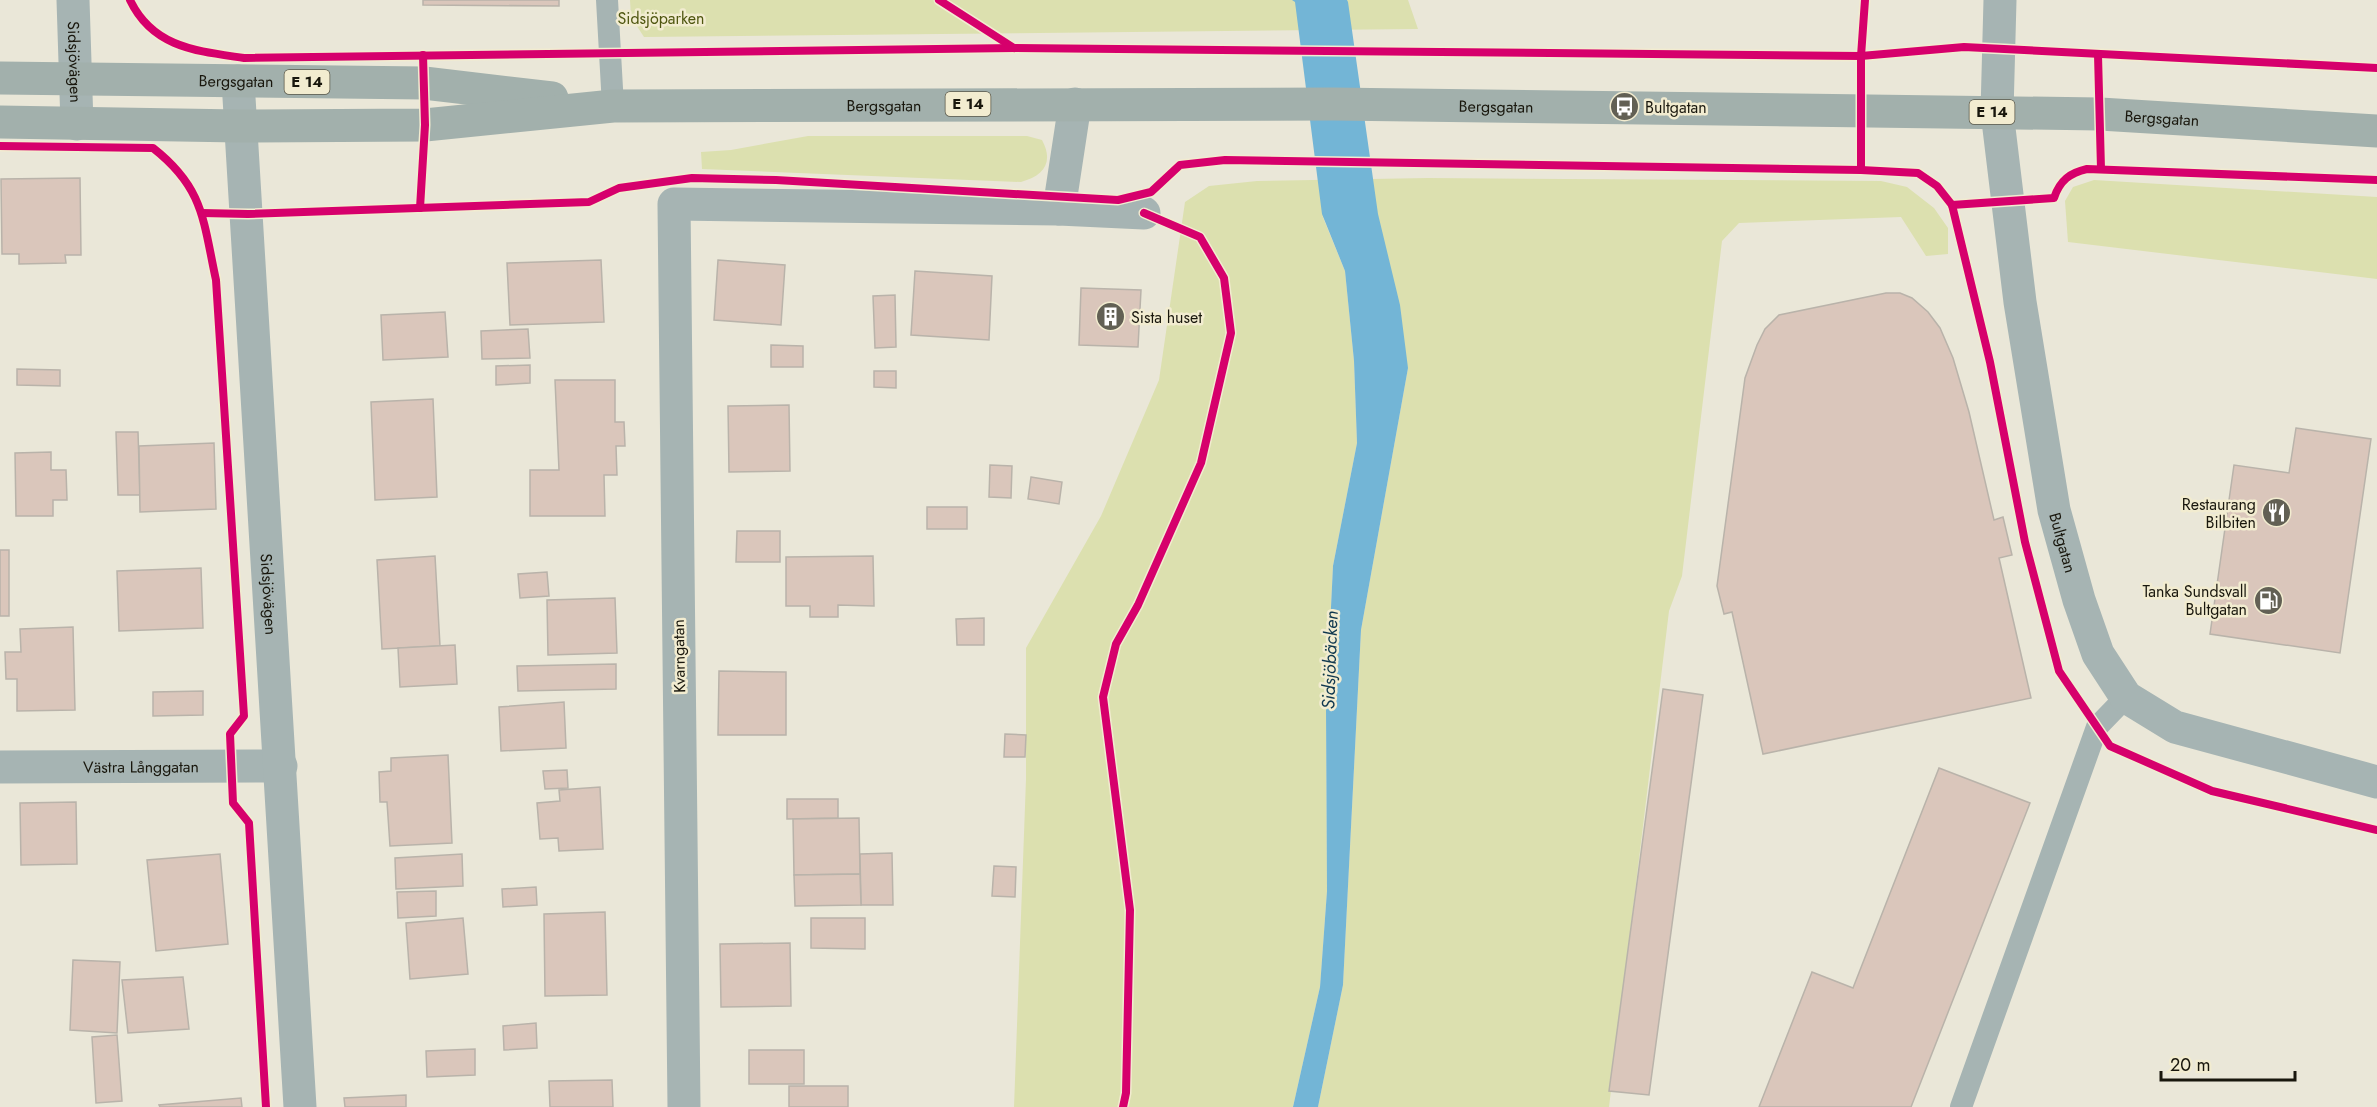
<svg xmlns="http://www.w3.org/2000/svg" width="2377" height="1107" font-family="Jost,sans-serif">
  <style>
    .green { fill: #dce0af }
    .water { fill: #73b5d6 }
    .building { fill: #dac6bb; stroke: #b9b3aa; stroke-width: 1.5 }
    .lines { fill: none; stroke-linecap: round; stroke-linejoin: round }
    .service { stroke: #a6b4b3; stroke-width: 22 }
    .minor { stroke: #a6b4b3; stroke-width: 33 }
    .tertiary { stroke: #a6b4b3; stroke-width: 33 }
    .trunk { stroke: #a2b0ac; stroke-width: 33 }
    .cycleway-casing { stroke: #f2ecd0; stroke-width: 11 }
    .cycleway { stroke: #d6006c; stroke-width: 8 }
    .labels { text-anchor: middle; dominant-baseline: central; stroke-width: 5; stroke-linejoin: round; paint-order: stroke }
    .shield { fill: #f2ecd0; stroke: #5a5748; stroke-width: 1.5 }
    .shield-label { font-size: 15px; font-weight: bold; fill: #19170d }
    .park-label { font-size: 16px; fill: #4f5610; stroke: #f2ecd0 }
    .street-label { font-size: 16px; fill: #19170d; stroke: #f2ecd0 }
    .poi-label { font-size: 16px; fill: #19170d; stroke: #f2ecd0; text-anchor: start }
    .water-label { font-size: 18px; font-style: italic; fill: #10384f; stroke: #f2ecd0 }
  </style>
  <rect width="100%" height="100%" fill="#eae7d8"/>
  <g class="green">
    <path d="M 630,0 L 1408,0 L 1418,29 L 644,37 L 631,17 Z"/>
    <path d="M 808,136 L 1027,136 L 1042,140 C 1054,162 1044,176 1021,182 L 702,169 L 701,152 L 731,150 Z"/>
    <path d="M 1428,178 L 1881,181 L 1907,187 L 1934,208 L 1948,228 L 1948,254 L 1926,256 L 1901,217 L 1739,223 L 1722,241 L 1682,576 L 1669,611 L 1609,1107 L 1318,1107 L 1343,985 L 1361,630 L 1408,368 L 1322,215 L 1345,271 L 1354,361 L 1357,443 L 1333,566 L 1326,709 L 1327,891 L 1320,987 L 1293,1107 L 1014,1107 L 1026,779 L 1026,648 L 1101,516 L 1159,380 L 1185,202 L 1209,186 L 1257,181 Z"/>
    <path d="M 2094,180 L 2377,197 L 2377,279 L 2068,242 L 2065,201 L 2073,187 Z"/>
  </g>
  <path class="water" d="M 1292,0 L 1347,0 L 1348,2 L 1378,214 L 1400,305 L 1408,368 L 1361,630 L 1343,985 L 1318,1107 L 1293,1107 L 1320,987 L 1327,891 L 1326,709 L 1333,566 L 1357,443 L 1354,361 L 1345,271 L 1322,214 L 1295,2 Z"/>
  <g class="building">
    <path d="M 423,0 L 559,0 L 559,6 L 423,5 Z"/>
    <path d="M 80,178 L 81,255 L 65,255 L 66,263 L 19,264 L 19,254 L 2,254 L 1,179 Z"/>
    <path d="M 601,260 L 604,322 L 510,325 L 507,263 Z"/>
    <path d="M 718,260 L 785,265 L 781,325 L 714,320 Z"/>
    <path d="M 915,271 L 992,276 L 989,340 L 911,335 Z"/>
    <path d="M 1081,288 L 1141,290 L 1138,347 L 1079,345 Z"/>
    <path d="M 1886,293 L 1900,293 L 1912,298 L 1928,312 L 1940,328 L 1953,358 L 1969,412 L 1994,520 L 2003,517 L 2012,555 L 1999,558 L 2031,698 L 1763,754 L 1732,612 L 1724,614 L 1717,586 L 1745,378 L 1757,345 L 1765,329 L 1779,315 Z"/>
    <path d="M 895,295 L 896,347 L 875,348 L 873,296 Z"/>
    <path d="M 445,312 L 448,357 L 383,360 L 381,315 Z"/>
    <path d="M 528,329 L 530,358 L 482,359 L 481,331 Z"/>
    <path d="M 771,345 L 803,346 L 803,367 L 771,367 Z"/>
    <path d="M 530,365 L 530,383 L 496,385 L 496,366 Z"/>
    <path d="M 17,369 L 60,370 L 60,386 L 17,385 Z"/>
    <path d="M 874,371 L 896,371 L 896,388 L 874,387 Z"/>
    <path d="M 555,380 L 615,380 L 615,422 L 624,422 L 625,446 L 616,446 L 617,475 L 604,475 L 605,516 L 530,516 L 530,470 L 559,470 Z"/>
    <path d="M 433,399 L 437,497 L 375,500 L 371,402 Z"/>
    <path d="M 789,405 L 790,471 L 729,472 L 728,406 Z"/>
    <path d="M 2296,428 L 2371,439 L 2340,653 L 2210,634 L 2234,465 L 2289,473 Z"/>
    <path d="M 116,432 L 138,432 L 140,495 L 118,495 Z"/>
    <path d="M 214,443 L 216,509 L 140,512 L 139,446 Z"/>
    <path d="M 51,452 L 51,470 L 66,470 L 67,500 L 53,500 L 53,516 L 16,516 L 15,453 Z"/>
    <path d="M 990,465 L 1012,466 L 1011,498 L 989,497 Z"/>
    <path d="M 1031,477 L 1062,482 L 1059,504 L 1028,499 Z"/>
    <rect x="927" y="507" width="40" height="22"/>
    <path d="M 737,531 L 780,531 L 780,562 L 736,562 Z"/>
    <rect x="0" y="550" width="9" height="66"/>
    <path d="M 435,556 L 440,646 L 382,649 L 377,560 Z"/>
    <path d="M 873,556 L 874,606 L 838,605 L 838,617 L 810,617 L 810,606 L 786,606 L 786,557 Z"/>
    <path d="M 201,568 L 203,628 L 119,631 L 117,571 Z"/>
    <path d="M 547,572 L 549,596 L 520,598 L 518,574 Z"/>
    <path d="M 615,598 L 617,653 L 548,655 L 547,600 Z"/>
    <path d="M 984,618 L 984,645 L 957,645 L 956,619 Z"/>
    <path d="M 73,627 L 75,710 L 17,711 L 17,679 L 6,679 L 5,652 L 21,652 L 20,629 Z"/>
    <path d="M 455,645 L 457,684 L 400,687 L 398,648 Z"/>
    <path d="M 616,664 L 616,689 L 518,691 L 517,666 Z"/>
    <path d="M 719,671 L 786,672 L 786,735 L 718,735 Z"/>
    <path d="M 1663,689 L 1703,695 L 1649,1095 L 1609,1091 Z"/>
    <path d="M 203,691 L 203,715 L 153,716 L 153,692 Z"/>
    <path d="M 564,702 L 566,748 L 501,751 L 499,707 Z"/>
    <path d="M 1005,734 L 1026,735 L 1025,757 L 1004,757 Z"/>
    <path d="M 448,755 L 452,843 L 390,846 L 387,802 L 380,802 L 379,772 L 391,771 L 391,758 Z"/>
    <path d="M 1939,768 L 2030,803 L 1911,1107 L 1759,1107 L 1812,972 L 1853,988 Z"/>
    <path d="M 567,770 L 568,788 L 545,789 L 543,771 Z"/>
    <path d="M 600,787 L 603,849 L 559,851 L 558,838 L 540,839 L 537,803 L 560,801 L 559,790 Z"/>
    <path d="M 787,799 L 838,799 L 838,818 L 787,819 Z"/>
    <path d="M 76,802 L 77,864 L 21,865 L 20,803 Z"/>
    <path d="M 859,818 L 860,874 L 794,875 L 793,819 Z"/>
    <path d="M 892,853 L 893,905 L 861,905 L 860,854 Z"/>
    <path d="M 220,854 L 228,944 L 156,951 L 147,860 Z"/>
    <path d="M 462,854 L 463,886 L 396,889 L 395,858 Z"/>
    <path d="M 994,866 L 1016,867 L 1015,897 L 992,896 Z"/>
    <path d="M 860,874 L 861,905 L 795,906 L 794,875 Z"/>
    <path d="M 536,887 L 537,905 L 503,907 L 502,889 Z"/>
    <path d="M 436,891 L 436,916 L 398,918 L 397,892 Z"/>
    <path d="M 605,912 L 607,995 L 545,996 L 544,914 Z"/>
    <path d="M 463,918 L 468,974 L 410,979 L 406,923 Z"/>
    <path d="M 811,918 L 865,918 L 865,949 L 811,948 Z"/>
    <path d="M 790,943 L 791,1006 L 721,1007 L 720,944 Z"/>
    <path d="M 73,960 L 120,962 L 117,1033 L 70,1030 Z"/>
    <path d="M 183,977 L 189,1029 L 128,1033 L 122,980 Z"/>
    <path d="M 536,1023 L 537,1048 L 504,1050 L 503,1026 Z"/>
    <path d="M 117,1035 L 122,1101 L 96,1103 L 92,1037 Z"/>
    <path d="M 475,1049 L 475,1075 L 427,1077 L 426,1051 Z"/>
    <rect x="749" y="1050" width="55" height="34"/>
    <path d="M 612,1080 L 613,1107 L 550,1107 L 549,1081 Z"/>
    <rect x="789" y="1086" width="59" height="21"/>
    <path d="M 406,1095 L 406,1107 L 345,1107 L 344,1098 Z"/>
    <path d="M 241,1098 L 242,1107 L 160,1107 L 159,1105 Z"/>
  </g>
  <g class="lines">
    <g class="service">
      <path d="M 607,0 L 613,106"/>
      <path d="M 1961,1107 L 2097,727 L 2126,697"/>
    </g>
    <g class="minor">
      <path id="s1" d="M 2000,0 L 1997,112 L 2020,302 L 2054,510 L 2079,600 L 2098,654 L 2126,697 L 2175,727 L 2377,782"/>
      <path d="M 1059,209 L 1075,104"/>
      <path id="s2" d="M 0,767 L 281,766"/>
      <path d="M 684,1107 L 674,204 L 1059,209 L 1144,213"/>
    </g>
    <g class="tertiary">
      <path id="s3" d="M 73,0 L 77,124"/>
      <path id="s4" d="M 238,81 L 300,1107"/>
    </g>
    <g class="trunk">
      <path id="s5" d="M 0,78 L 424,83 L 552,98"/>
      <path id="s6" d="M 0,122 L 239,126 L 425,125 L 613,106 L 1333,104 L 2100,114 L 2377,131"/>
    </g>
    <defs>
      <g id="cycleway">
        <path d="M 130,0 C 153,48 197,51 244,58 L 1014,48 L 1861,56 L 1964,47 L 2377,68"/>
        <path d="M 939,0 L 1014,48"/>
        <path d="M 2098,55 L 2101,169"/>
        <path d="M 0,146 L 153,148 C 204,188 203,220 216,280 L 244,716 L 230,734 L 233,803 L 249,823 L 266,1107"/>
        <path d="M 1861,170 L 1861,56 L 1865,0"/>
        <path d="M 1952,205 L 2054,198 C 2060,180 2070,173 2087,169 L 2377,180"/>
        <path d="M 420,208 L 425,125 L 423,55"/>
        <path d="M 202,213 L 248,214 L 589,202 L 619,188 L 692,178 L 776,180 L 1118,200 L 1151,192 L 1180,165 L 1225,160 L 1861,170 L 1918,173 L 1937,186 L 1952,205 L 1990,362 L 2025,542 L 2059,671 L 2110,746 L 2212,791 L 2377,830"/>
        <path d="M 1123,1107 L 1126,1093 L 1130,910 L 1103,697 L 1116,644 L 1138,605 L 1201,463 L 1231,333 L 1224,278 L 1200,237 L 1144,213"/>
      </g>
    </defs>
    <use href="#cycleway" class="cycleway-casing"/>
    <use href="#cycleway" class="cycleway"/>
  </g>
  <defs>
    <symbol id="bus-disc" viewBox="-11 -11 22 22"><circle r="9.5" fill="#626054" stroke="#f2ecd0"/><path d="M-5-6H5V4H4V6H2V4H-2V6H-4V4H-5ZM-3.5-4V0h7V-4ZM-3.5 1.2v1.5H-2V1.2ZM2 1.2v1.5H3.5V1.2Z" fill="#fff"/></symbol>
    <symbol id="building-disc" viewBox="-11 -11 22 22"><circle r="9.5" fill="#626054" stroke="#f2ecd0"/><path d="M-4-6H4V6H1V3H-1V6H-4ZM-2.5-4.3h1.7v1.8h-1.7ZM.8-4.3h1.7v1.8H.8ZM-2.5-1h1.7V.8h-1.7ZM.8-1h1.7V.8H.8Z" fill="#fff"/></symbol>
    <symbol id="restaurant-disc" viewBox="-11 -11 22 22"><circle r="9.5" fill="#626054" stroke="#f2ecd0"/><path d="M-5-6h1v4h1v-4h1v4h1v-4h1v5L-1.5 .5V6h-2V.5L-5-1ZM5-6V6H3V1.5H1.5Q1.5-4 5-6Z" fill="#fff"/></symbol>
    <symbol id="fuel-disc" viewBox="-11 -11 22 22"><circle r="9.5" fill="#626054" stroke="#f2ecd0"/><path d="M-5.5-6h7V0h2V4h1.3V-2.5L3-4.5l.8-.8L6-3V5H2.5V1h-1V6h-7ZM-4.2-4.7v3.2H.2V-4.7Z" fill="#fff"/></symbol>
  </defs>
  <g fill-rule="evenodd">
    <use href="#bus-disc" x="1608" y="90" width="33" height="33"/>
    <use href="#building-disc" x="1094" y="300" width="33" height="33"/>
    <use href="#restaurant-disc" x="2260" y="496" width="33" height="33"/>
    <use href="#fuel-disc" x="2252" y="584" width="33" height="33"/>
  </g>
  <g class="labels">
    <g class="shield">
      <rect x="284.5" y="70" width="45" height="24" rx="4.5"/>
      <rect x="945.5" y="92" width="45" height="24" rx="4.5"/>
      <rect x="1969.5" y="100" width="45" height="24" rx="4.5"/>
    </g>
    <g class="shield-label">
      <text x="307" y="82">E 14</text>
      <text x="968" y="104">E 14</text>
      <text x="1992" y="112">E 14</text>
    </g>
    <g class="park-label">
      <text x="661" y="18">Sidsjöparken</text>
    </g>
    <g class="street-label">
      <text stroke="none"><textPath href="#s3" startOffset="62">Sidsjövägen</textPath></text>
      <text stroke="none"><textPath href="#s5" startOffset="236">Bergsgatan</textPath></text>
      <text stroke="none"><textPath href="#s6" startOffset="885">Bergsgatan</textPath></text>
      <text stroke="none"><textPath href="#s6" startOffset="1497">Bergsgatan</textPath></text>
      <text stroke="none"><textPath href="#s6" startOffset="2163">Bergsgatan</textPath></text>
      <text stroke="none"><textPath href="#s1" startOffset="548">Bultgatan</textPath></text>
      <text stroke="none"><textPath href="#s4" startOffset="514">Sidsjövägen</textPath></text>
      <text transform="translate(679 656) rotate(-91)">Kvarngatan</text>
      <text stroke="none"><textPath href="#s2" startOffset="141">Västra Långgatan</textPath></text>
    </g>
    <g class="poi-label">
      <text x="1645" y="107">Bultgatan</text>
      <text x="1131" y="317">Sista huset</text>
      <text x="2256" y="504" text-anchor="end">Restaurang<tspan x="2256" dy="18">Bilbiten</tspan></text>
      <text x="2247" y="591" text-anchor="end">Tanka Sundsvall<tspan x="2247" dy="18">Bultgatan</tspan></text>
    </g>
    <g class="water-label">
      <text transform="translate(1330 660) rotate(-88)">Sidsjöbäcken</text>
    </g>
  </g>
  <path d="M2161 1071v9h134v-9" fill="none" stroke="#19170d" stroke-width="3"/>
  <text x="2170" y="1071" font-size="18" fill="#19170d" stroke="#f2ecd0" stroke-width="4.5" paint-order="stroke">20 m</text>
</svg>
